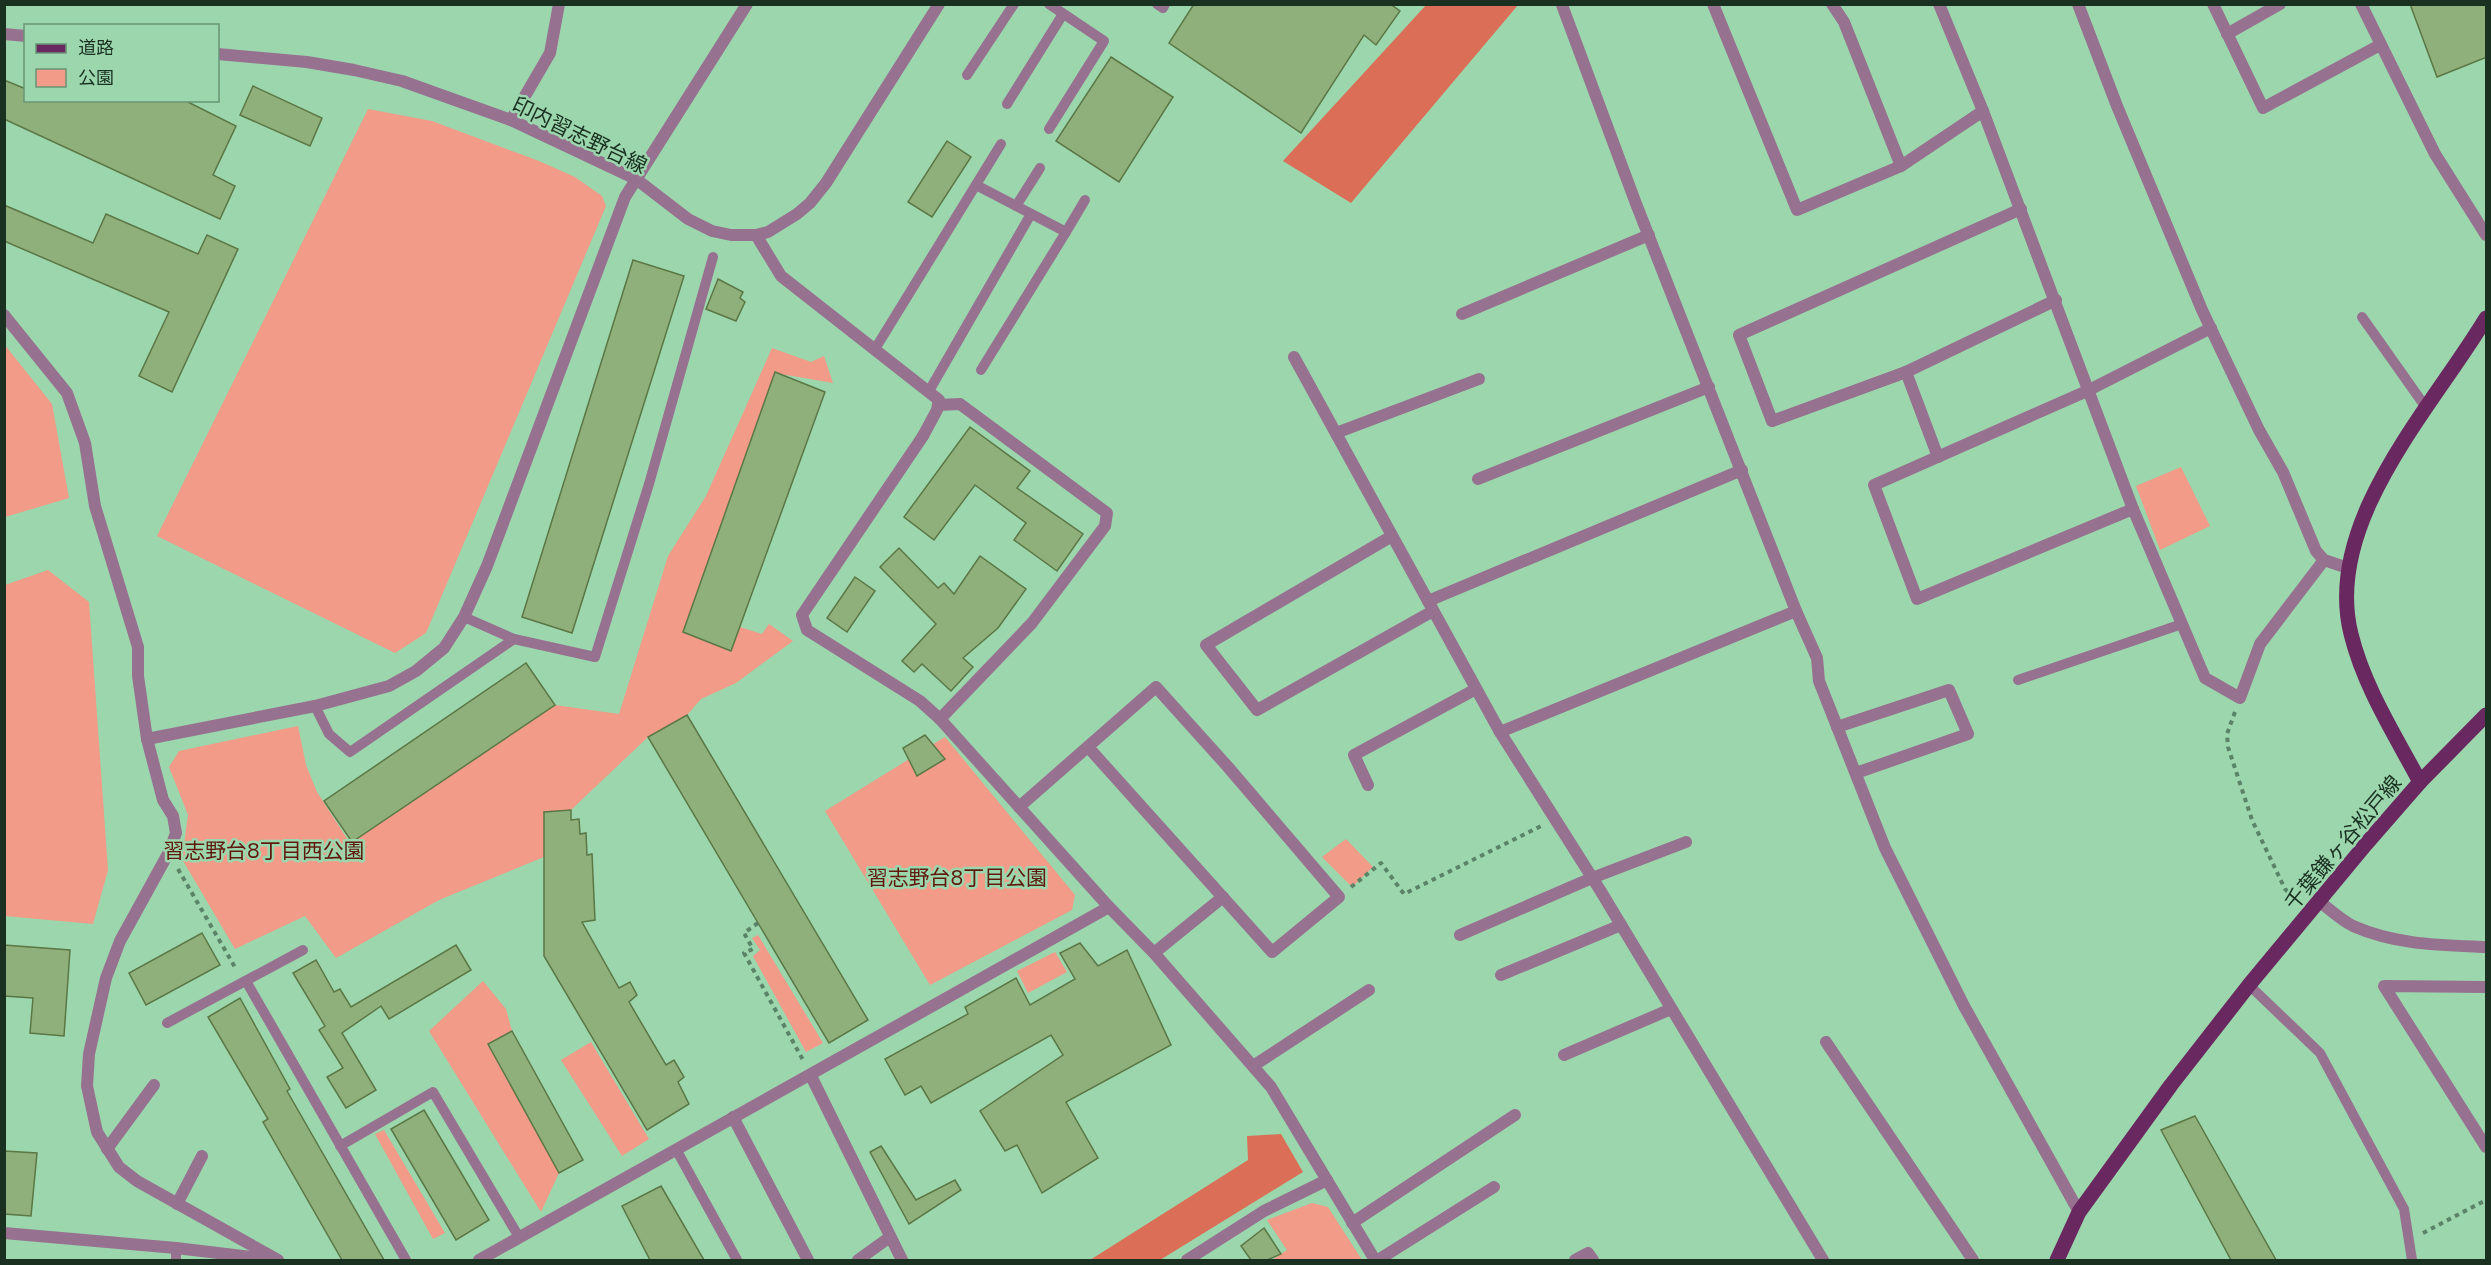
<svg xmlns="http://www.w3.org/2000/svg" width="2491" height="1265" font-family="Commissioner,'Noto Sans JP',sans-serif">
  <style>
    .green { fill: #f19b88 }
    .forest { fill: #db6e57 }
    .building { fill: #90b07b; stroke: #5a7745; stroke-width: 1.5 }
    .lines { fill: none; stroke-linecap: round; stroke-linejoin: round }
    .path { stroke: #5b8367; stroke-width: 4; stroke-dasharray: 4.5 4.5; stroke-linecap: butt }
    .service { stroke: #977190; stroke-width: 10 }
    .minor { stroke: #977190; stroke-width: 12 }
    .tertiary { stroke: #977190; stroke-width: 12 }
    .primary { stroke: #6a2861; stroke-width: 15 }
    .labels { text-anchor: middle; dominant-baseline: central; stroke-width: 5; stroke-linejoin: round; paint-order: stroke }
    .street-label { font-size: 21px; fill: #1a3122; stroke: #9cd6ad }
    .park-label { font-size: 21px; fill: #5f1a0d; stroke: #9cd6ad }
  </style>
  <rect width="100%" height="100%" fill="#9cd6ad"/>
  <g class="green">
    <path d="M 368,109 L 432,121 L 539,161 L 575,177 L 602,196 L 606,206 L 426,633 L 395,653 L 157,536 Z"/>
    <path d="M 4,344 L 52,404 L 69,498 L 5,517 Z"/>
    <path d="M 772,348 L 811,362 L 824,356 L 833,383 L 775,373 L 683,632 L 731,651 L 740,627 L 762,634 L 769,624 L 793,641 L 736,683 L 701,699 L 687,715 L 648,737 L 571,810 L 544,857 L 439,900 L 336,958 L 305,916 L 235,949 L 182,859 L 188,815 L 169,767 L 179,751 L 298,726 L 306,765 L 317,792 L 364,865 L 352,842 L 555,705 L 619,714 L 668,556 L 706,496 Z"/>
    <path d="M 2181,467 L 2210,526 L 2160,550 L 2136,486 Z"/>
    <path d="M 48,570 L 89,602 L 108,870 L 93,924 L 5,916 L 5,585 Z"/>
    <path d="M 945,737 L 1075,895 L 1072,910 L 930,985 L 825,811 Z"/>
    <path d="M 1346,839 L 1373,867 L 1352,887 L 1322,857 Z"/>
    <path d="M 758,935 L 823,1043 L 806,1052 L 753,956 L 760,950 L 752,938 Z"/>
    <path d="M 1055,952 L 1067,972 L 1028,993 L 1017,971 Z"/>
    <path d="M 483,981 L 506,1009 L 512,1031 L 488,1045 L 559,1173 L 541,1212 L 429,1031 Z"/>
    <path d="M 591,1042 L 649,1139 L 622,1156 L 561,1060 Z"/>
    <path d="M 384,1130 L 445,1233 L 433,1239 L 375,1134 Z"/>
    <path d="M 1312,1203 L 1328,1207 L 1362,1260 L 1272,1260 L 1287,1250 L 1267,1220 Z"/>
  </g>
  <g class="forest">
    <path d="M 1427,4 L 1518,5 L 1351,203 L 1283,161 Z"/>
    <path d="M 1281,1134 L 1303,1172 L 1160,1260 L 1090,1260 L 1248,1160 L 1247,1136 Z"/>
  </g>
  <g class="building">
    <path d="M 1194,4 L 1390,4 L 1400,11 L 1376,45 L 1364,35 L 1301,133 L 1169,43 Z"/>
    <path d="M 2410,4 L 2487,4 L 2487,57 L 2437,77 Z"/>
    <path d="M 1111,57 L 1173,97 L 1119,182 L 1056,141 Z"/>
    <path d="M 4,80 L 26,89 L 26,100 L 184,100 L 236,126 L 213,175 L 235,186 L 220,219 L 4,119 Z"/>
    <path d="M 253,86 L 322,118 L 310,146 L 240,115 Z"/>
    <path d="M 947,141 L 971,157 L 932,217 L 908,202 Z"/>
    <path d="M 4,205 L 93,243 L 106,214 L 198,254 L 207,235 L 238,249 L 172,392 L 139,376 L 169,312 L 4,241 Z"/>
    <path d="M 633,260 L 684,276 L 572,633 L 522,617 Z"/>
    <path d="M 718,279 L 743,292 L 740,298 L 745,302 L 736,321 L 706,309 Z"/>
    <path d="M 775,372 L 825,392 L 731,651 L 683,632 Z"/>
    <path d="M 970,427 L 1030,471 L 1017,488 L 1083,534 L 1057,571 L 1014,540 L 1026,523 L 975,485 L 934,540 L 904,517 Z"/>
    <path d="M 899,548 L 938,588 L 944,583 L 954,594 L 980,556 L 1026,589 L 998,628 L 963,658 L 973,667 L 951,691 L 922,664 L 914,672 L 902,661 L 936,624 L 880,567 Z"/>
    <path d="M 855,577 L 875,591 L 847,632 L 827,618 Z"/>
    <path d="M 526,663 L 555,705 L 352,842 L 324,801 Z"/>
    <path d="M 687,715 L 868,1020 L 829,1043 L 648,737 Z"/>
    <path d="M 925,735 L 945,759 L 917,776 L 903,748 Z"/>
    <path d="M 571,810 L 571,820 L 579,819 L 580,834 L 586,833 L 587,855 L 592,854 L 595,920 L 582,922 L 619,988 L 630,982 L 637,995 L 629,1002 L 666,1065 L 674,1060 L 684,1077 L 678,1082 L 689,1104 L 647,1130 L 544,956 L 544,812 Z"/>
    <path d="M 202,933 L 220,965 L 146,1005 L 129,973 Z"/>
    <path d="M 1080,943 L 1098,966 L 1127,950 L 1171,1045 L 1066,1102 L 1098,1158 L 1042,1193 L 1017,1145 L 1005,1151 L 980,1111 L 1063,1055 L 1051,1035 L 931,1103 L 921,1086 L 905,1095 L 885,1059 L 968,1014 L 965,1007 L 1016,978 L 1030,1005 L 1075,979 L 1060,953 Z"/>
    <path d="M 4,945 L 70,950 L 64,1036 L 30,1033 L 33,998 L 4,996 Z"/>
    <path d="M 456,945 L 471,970 L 389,1019 L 381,1006 L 342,1033 L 376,1090 L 346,1108 L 327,1077 L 343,1068 L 319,1030 L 325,1026 L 293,973 L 316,960 L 334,992 L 340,989 L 351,1007 Z"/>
    <path d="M 240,998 L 290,1089 L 287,1091 L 384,1260 L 342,1260 L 263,1122 L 268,1119 L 208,1017 Z"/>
    <path d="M 512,1031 L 583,1160 L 559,1173 L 488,1044 Z"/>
    <path d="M 424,1110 L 489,1220 L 456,1240 L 391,1129 Z"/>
    <path d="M 2195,1116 L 2276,1260 L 2231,1260 L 2161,1130 Z"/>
    <path d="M 881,1146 L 916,1200 L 955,1180 L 961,1190 L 909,1224 L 870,1152 Z"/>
    <path d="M 4,1151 L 37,1153 L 31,1216 L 4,1214 Z"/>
    <path d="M 661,1186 L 704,1260 L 650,1260 L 622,1206 Z"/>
    <path d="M 1264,1228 L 1281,1254 L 1267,1260 L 1251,1260 L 1241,1246 Z"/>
  </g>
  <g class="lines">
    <g class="path">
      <path d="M 2235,712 L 2227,734 L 2228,747 L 2252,820 L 2285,889 L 2298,902"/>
      <path d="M 178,869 L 236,969"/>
      <path d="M 1351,887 L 1381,863 L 1404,894 L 1541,826"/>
      <path d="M 758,923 L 744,933 L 753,949 L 744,953 L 803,1060"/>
      <path d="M 2423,1233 L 2486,1200"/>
    </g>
    <g class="service">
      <path d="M 1049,4 L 1104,41 L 1049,129"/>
      <path d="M 1157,4 L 1163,8 L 1165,4"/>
      <path d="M 967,75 L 1014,4"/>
      <path d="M 1007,104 L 1063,14"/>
      <path d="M 976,185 L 1066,232 L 981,370"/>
      <path d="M 1016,206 L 1040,168"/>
      <path d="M 1066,232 L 1085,200"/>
      <path d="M 2362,317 L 2427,409"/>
      <path d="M 875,349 L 1001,144"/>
      <path d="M 929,391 L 1031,214"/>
      <path d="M 514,639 L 595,657 L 649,484 L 713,257"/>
      <path d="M 2018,680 L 2182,624"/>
      <path d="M 315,706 L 329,734 L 350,752 L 514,639 L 464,617"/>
      <path d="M 246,981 L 406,1260"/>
      <path d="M 2249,985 L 2320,1053 L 2404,1209 L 2412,1260"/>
      <path d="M 167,1023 L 303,950"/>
      <path d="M 340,1146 L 433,1092 L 519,1237"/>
      <path d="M 677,1151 L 737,1260"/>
      <path d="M 176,1260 L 176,1248"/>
    </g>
    <g class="minor">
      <path d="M 1713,4 L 1797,210 L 1901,166 L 1983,111"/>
      <path d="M 1832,4 L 1844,22 L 1901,166"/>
      <path d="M 1939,4 L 1983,111 L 2133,509 L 2205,678 L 2240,698 L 2260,644 L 2324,560"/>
      <path d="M 2078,4 L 2117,106 L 2202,310 L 2259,430 L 2283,472 L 2316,551 L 2324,560 L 2348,568"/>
      <path d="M 2213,4 L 2263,108 L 2380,45"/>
      <path d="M 2361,4 L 2435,154 L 2486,235"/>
      <path d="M 1562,5 L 1635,201 L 1796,611 L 1817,658 L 1819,681 L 1885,848 L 1964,1006 L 2079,1212"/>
      <path d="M 2227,34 L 2280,4"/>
      <path d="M 511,120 L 550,53 L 559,4"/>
      <path d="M 1462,314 L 1649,235"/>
      <path d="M 4,315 L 67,393 L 85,443 L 95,506 L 138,647 L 138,676 L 147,739 L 163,800 L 173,816 L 176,833 L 169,852 L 120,941 L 106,978 L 89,1054 L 87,1086 L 97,1132 L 119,1167 L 137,1181 L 278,1260"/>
      <path d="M 1294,357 L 1500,732 L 1600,890 L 1823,1260"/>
      <path d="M 1906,372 L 1772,421 L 1739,335 L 2021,209"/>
      <path d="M 938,405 L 960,404 L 1107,513 L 1105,526 L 1032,623 L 940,719"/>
      <path d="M 1336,433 L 1479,379"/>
      <path d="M 923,436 L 802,615 L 807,630 L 920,701 L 940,719 L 1109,907 L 1154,953 L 1271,1087 L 1375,1260"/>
      <path d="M 1938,457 L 1906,372 L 2056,300"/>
      <path d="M 1478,479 L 1709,387"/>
      <path d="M 2133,509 L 1917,599 L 1874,485 L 2087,391 L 2211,328"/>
      <path d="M 1392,536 L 1206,645 L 1257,710 L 1433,611"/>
      <path d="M 1428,601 L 1742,470"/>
      <path d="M 1837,727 L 1949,690 L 1968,734 L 1856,773"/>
      <path d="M 1500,732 L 1796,611"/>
      <path d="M 147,739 L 315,706 L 389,686 L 416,671 L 444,648 L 464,617 L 487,566 L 625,197 L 747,4"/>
      <path d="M 1368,785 L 1354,755 L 1476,689"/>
      <path d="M 1019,807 L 1156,687 L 1228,767 L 1339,897 L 1272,952 L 1088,747"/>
      <path d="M 1460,935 L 1592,878 L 1686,842"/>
      <path d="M 1154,953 L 1223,897"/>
      <path d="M 1501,975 L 1621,925"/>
      <path d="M 2486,987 L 2384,986 L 2486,1147"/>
      <path d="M 1826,1042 L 1973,1260"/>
      <path d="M 1564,1055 L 1671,1009"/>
      <path d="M 1253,1066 L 1369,990"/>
      <path d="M 811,1076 L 902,1260"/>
      <path d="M 733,1117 L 808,1260"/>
      <path d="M 107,1149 L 154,1085"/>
      <path d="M 177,1204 L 202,1156"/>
      <path d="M 1352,1223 L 1515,1115"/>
      <path d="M 4,1233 L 176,1248 L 269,1259"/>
      <path d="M 479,1260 L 1109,907"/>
      <path d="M 858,1260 L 890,1237"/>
      <path d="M 1187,1260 L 1264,1211 L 1327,1180"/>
      <path d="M 1378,1260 L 1494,1187"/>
      <path d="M 1575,1260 L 1588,1253 L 1593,1260"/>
    </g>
    <g class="tertiary">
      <path d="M 4,34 L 26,36"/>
      <path d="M 218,54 L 307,62 L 354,70 L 402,81 L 511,120 L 636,179 L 688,219 L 712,231 L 731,235 L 756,235 L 768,232 L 797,214 L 810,203 L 826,183 L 939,4"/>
      <path d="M 756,235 L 781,276 L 939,400 L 937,410 L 923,436"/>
      <path d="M 2319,901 C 2329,909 2341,920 2353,926 C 2396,945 2440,945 2486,947"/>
    </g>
    <g class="primary">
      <path d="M 2420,782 C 2395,735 2364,687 2351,634 C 2323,522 2432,408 2486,318"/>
      <path d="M 2057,1260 L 2079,1212 L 2171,1085 L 2249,985 L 2366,844 L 2420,782 L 2486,715"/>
    </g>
  </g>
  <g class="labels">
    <g class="street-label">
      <text transform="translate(580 134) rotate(26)">印内習志野台線</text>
      <text transform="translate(2342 842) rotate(-50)">千葉鎌ヶ谷松戸線</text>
    </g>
    <g class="park-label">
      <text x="264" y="849">習志野台8丁目西公園</text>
      <text x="957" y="876">習志野台8丁目公園</text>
    </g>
  </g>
  <rect width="2491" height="1265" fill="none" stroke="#1a3122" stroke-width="12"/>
  <rect x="24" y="24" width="195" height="78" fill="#9cd6ad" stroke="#689475" stroke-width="1.5"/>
  <rect x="36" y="44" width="30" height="9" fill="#6a2861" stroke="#689475" stroke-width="1.5"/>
  <text x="78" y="54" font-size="18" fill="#1a3122">道路</text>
  <rect x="36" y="69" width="30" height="18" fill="#f19b88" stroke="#689475" stroke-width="1.5"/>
  <text x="78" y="84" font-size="18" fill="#1a3122">公園</text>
</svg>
